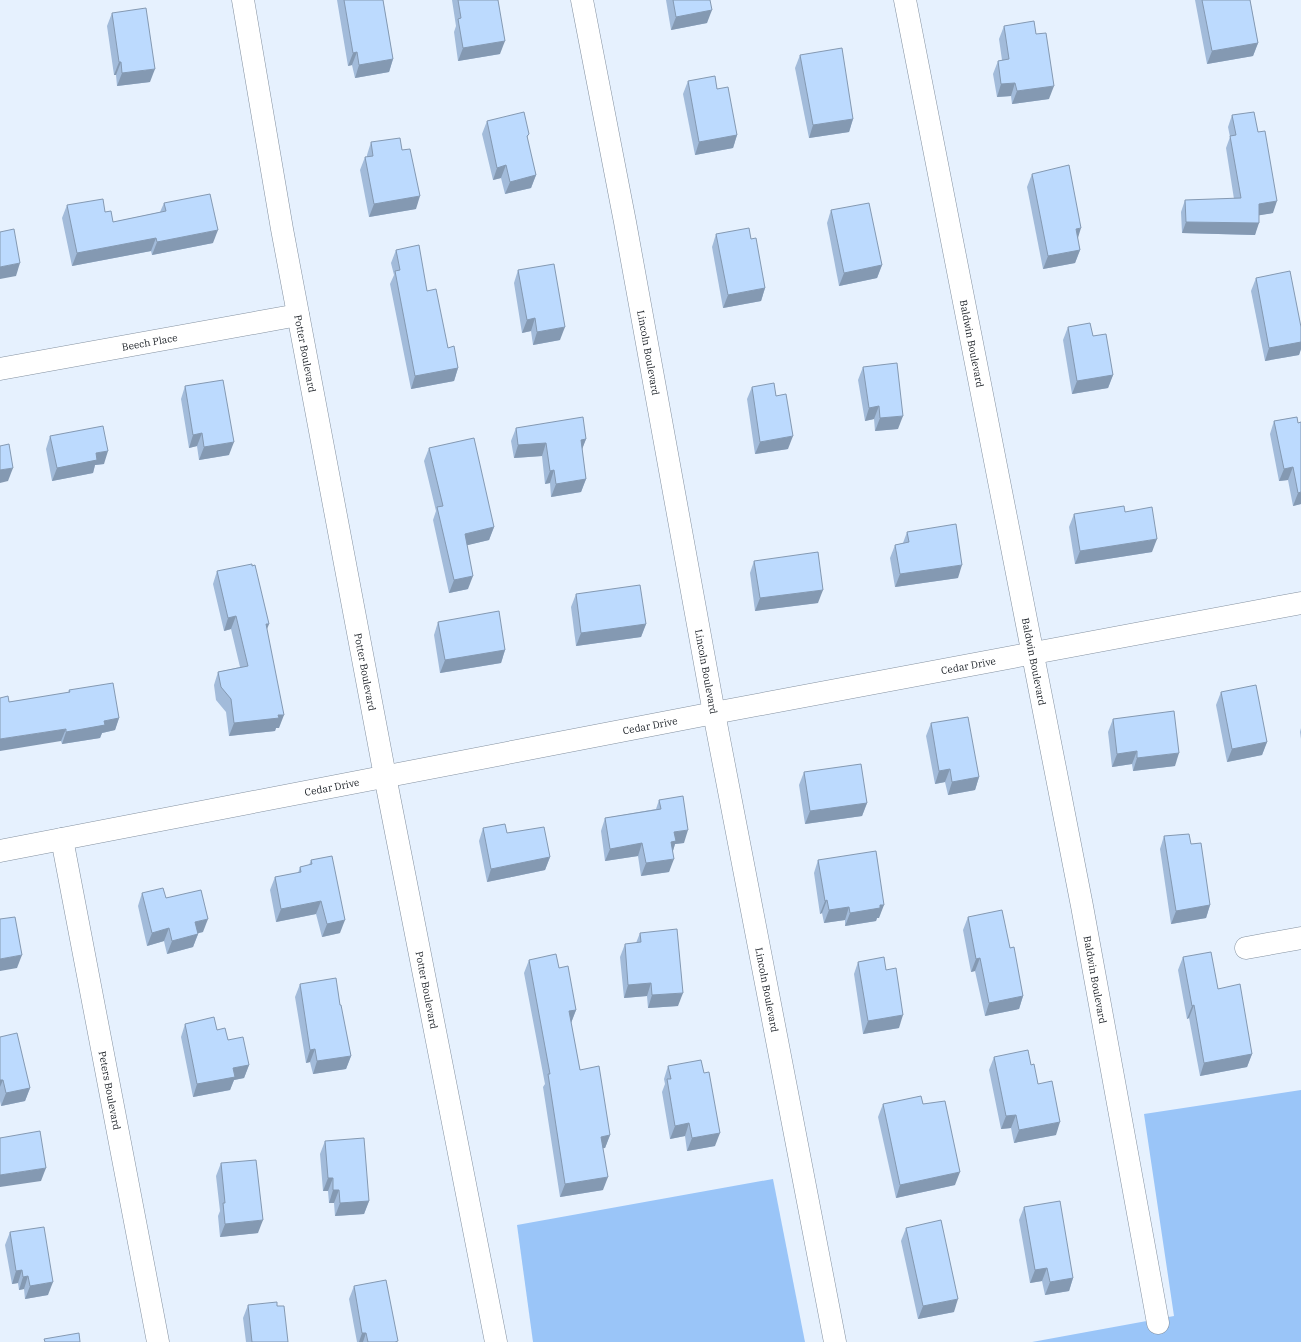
<svg xmlns="http://www.w3.org/2000/svg" width="1301" height="1342" font-family="'IBM Plex Serif',serif">
  <style>
    .green { fill: #9ac5f8 }
    .lines { fill: none; stroke-linecap: round; stroke-linejoin: round }
    .street-casing { stroke: #8491a0; stroke-width: 23 }
    .street { stroke: #fff; stroke-width: 22 }
    .wall { fill: #a2bbda }
    .shaded-wall { fill: #8499b2 }
    .building { fill: #bcdafe; stroke: #8499b2 }
    .labels { text-anchor: middle; dominant-baseline: central; stroke-width: 3.5; stroke-linejoin: round; paint-order: stroke }
    .street-label { font-size: 10px; fill: #1a1f25; stroke: #fdfdfd }
  </style>
  <rect width="100%" height="100%" fill="#e6f1fe"/>
  <g class="green">
    <path d="M 1301,1090 L 1301,1342 L 1032,1342 L 1174,1316 L 1144,1114 Z"/>
    <path d="M 773,1179 L 805,1342 L 533,1342 L 517,1225 Z"/>
  </g>
  <g class="lines">
    <defs>
      <g id="street">
        <path id="s1" d="M 243,0 L 282,229 L 385,776 L 496,1342"/>
        <path id="s2" d="M 582,0 L 625,222 L 714,713 L 835,1342"/>
        <path id="s3" d="M 905,0 L 1082,906 L 1158,1323"/>
        <path id="s4" d="M 0,369 L 298,315"/>
        <path id="s5" d="M 62,839 L 158,1342"/>
        <path id="s6" d="M 0,851 L 714,713 L 1301,603"/>
        <path d="M 1246,948 L 1301,938"/>
      </g>
    </defs>
    <use href="#street" class="street-casing"/>
    <use href="#street" class="street"/>
  </g>
  <g class="wall">
    <path d="M 337,0 L 383,0 L 393,59 L 389,72 L 355,78 L 352,65 L 348,66 Z"/>
    <path d="M 452,0 L 498,0 L 500,54 L 458,61 L 454,32 L 456,26 Z"/>
    <path d="M 666,0 L 710,0 L 707,23 L 671,30 Z"/>
    <path d="M 1195,0 L 1250,0 L 1258,43 L 1253,56 L 1207,64 Z"/>
    <path d="M 112,13 L 150,82 L 117,86 L 116,75 L 114,75 L 107,26 Z"/>
    <path d="M 1004,26 L 1036,34 L 1049,99 L 1012,104 L 1011,96 L 997,97 L 993,74 L 998,61 L 1002,60 L 999,39 Z"/>
    <path d="M 800,55 L 853,119 L 849,132 L 809,138 L 795,68 Z"/>
    <path d="M 688,81 L 717,89 L 737,135 L 733,148 L 695,155 L 683,94 Z"/>
    <path d="M 1232,115 L 1258,132 L 1273,213 L 1259,215 L 1255,235 L 1182,233 L 1181,212 L 1185,200 L 1234,199 L 1226,148 L 1230,137 L 1228,127 Z"/>
    <path d="M 487,121 L 529,134 L 527,138 L 536,175 L 531,188 L 505,194 L 501,178 L 493,180 L 482,134 Z"/>
    <path d="M 371,142 L 402,150 L 416,209 L 369,217 L 360,170 L 365,157 L 367,157 L 367,155 Z"/>
    <path d="M 1032,174 L 1077,238 L 1080,250 L 1075,263 L 1043,269 L 1027,187 Z"/>
    <path d="M 164,203 L 213,243 L 152,255 L 151,251 L 72,266 L 62,218 L 67,205 L 105,212 L 113,222 L 160,212 Z"/>
    <path d="M 831,210 L 882,265 L 877,278 L 839,286 L 827,223 Z"/>
    <path d="M 716,234 L 751,239 L 765,288 L 761,301 L 723,308 L 712,247 Z"/>
    <path d="M 396,250 L 427,291 L 448,348 L 458,368 L 454,381 L 411,389 L 390,284 L 394,275 L 391,263 Z"/>
    <path d="M 518,270 L 560,340 L 533,345 L 531,331 L 522,333 L 514,283 Z"/>
    <path d="M 1256,278 L 1301,327 L 1301,349 L 1299,355 L 1265,361 L 1251,291 Z"/>
    <path d="M 1068,327 L 1093,336 L 1113,375 L 1108,388 L 1072,394 L 1063,340 Z"/>
    <path d="M 863,367 L 898,429 L 875,431 L 874,419 L 865,421 L 858,380 Z"/>
    <path d="M 185,386 L 229,455 L 199,460 L 197,446 L 189,448 L 181,399 Z"/>
    <path d="M 752,387 L 776,396 L 788,449 L 755,454 L 747,399 Z"/>
    <path d="M 1297,417 L 1301,504 L 1293,506 L 1288,480 L 1279,481 L 1270,434 L 1274,421 Z"/>
    <path d="M 516,428 L 586,439 L 582,449 L 586,479 L 581,492 L 551,497 L 550,483 L 545,484 L 542,456 L 514,458 L 511,441 Z"/>
    <path d="M 50,436 L 104,464 L 95,465 L 93,473 L 52,481 L 46,449 Z"/>
    <path d="M 429,448 L 494,527 L 489,540 L 467,545 L 468,589 L 449,593 L 433,520 L 436,511 L 424,461 Z"/>
    <path d="M 1074,514 L 1152,552 L 1075,564 L 1069,527 Z"/>
    <path d="M 907,532 L 958,578 L 895,587 L 890,558 L 895,545 L 903,543 Z"/>
    <path d="M 754,561 L 818,603 L 755,611 L 750,573 Z"/>
    <path d="M 217,571 L 267,629 L 279,728 L 276,728 L 275,731 L 229,736 L 226,712 L 216,700 L 214,685 L 218,672 L 240,667 L 231,629 L 224,631 L 213,584 Z"/>
    <path d="M 576,594 L 646,624 L 641,637 L 576,646 L 571,607 Z"/>
    <path d="M 438,622 L 505,650 L 501,663 L 440,673 L 434,635 Z"/>
    <path d="M 69,690 L 119,718 L 115,730 L 102,733 L 100,738 L 62,744 L 61,741 L 9,702 L 68,693 Z"/>
    <path d="M 1221,692 L 1267,742 L 1262,755 L 1227,762 L 1216,705 Z"/>
    <path d="M 1113,719 L 1175,766 L 1133,771 L 1132,764 L 1112,767 L 1108,732 Z"/>
    <path d="M 931,723 L 979,777 L 975,790 L 948,795 L 945,782 L 935,784 L 926,736 Z"/>
    <path d="M 1301,728 L 1301,739 L 1300,732 Z"/>
    <path d="M 804,772 L 867,803 L 862,816 L 805,824 L 799,785 Z"/>
    <path d="M 659,800 L 684,843 L 675,844 L 673,851 L 669,872 L 641,876 L 638,856 L 605,861 L 601,831 L 605,818 L 656,809 Z"/>
    <path d="M 483,828 L 507,833 L 550,857 L 545,870 L 487,882 L 479,841 Z"/>
    <path d="M 1164,836 L 1191,844 L 1210,905 L 1206,918 L 1171,924 L 1160,849 Z"/>
    <path d="M 311,860 L 340,933 L 322,937 L 316,914 L 276,922 L 270,890 L 275,877 L 298,873 L 300,867 L 309,865 Z"/>
    <path d="M 818,860 L 879,918 L 877,918 L 876,921 L 845,926 L 845,920 L 824,923 L 822,913 L 820,914 L 814,873 Z"/>
    <path d="M 142,893 L 166,898 L 203,932 L 198,933 L 198,934 L 193,947 L 167,954 L 164,941 L 147,946 L 138,906 Z"/>
    <path d="M 968,917 L 1010,948 L 1023,996 L 1019,1009 L 985,1016 L 975,971 L 971,972 L 963,930 Z"/>
    <path d="M 640,933 L 678,1006 L 648,1008 L 647,996 L 624,998 L 620,957 L 625,944 L 636,943 Z"/>
    <path d="M 1183,957 L 1218,989 L 1252,1054 L 1247,1067 L 1200,1076 L 1189,1018 L 1187,1019 L 1178,970 Z"/>
    <path d="M 529,960 L 559,968 L 576,1010 L 571,1023 L 580,1070 L 610,1135 L 605,1148 L 603,1148 L 603,1190 L 560,1197 L 543,1087 L 545,1084 L 524,973 Z"/>
    <path d="M 858,962 L 886,970 L 899,1028 L 863,1034 L 854,974 Z"/>
    <path d="M 300,984 L 340,1005 L 351,1056 L 346,1069 L 313,1074 L 310,1062 L 306,1063 L 295,997 Z"/>
    <path d="M 185,1024 L 217,1030 L 228,1040 L 249,1065 L 244,1078 L 234,1080 L 230,1090 L 193,1097 L 181,1037 Z"/>
    <path d="M 0,1037 L 30,1088 L 25,1101 L 1,1106 L 0,1101 Z"/>
    <path d="M 994,1057 L 1031,1065 L 1056,1135 L 1014,1143 L 1011,1128 L 1001,1129 L 989,1070 Z"/>
    <path d="M 668,1066 L 704,1073 L 715,1146 L 687,1151 L 685,1136 L 670,1139 L 662,1092 L 665,1084 L 664,1079 Z"/>
    <path d="M 883,1104 L 923,1104 L 955,1185 L 896,1198 L 878,1117 Z"/>
    <path d="M 325,1141 L 369,1201 L 364,1214 L 335,1216 L 334,1203 L 329,1203 L 328,1191 L 323,1191 L 320,1154 Z"/>
    <path d="M 221,1163 L 258,1233 L 220,1237 L 218,1216 L 220,1211 L 216,1176 Z"/>
    <path d="M 1024,1207 L 1073,1278 L 1069,1291 L 1045,1295 L 1042,1281 L 1030,1283 L 1019,1220 Z"/>
    <path d="M 906,1228 L 954,1312 L 918,1319 L 901,1241 Z"/>
    <path d="M 10,1232 L 48,1295 L 25,1299 L 24,1289 L 19,1290 L 18,1283 L 12,1284 L 5,1245 Z"/>
    <path d="M 354,1286 L 397,1342 L 357,1342 L 349,1299 Z"/>
    <path d="M 248,1305 L 288,1342 L 246,1342 L 243,1318 Z"/>
  </g>
  <g class="shaded-wall">
    <path d="M 712,10 L 707,23 L 671,30 L 676,17 Z"/>
    <path d="M 505,41 L 500,54 L 458,61 L 463,48 Z"/>
    <path d="M 1258,43 L 1253,56 L 1207,64 L 1212,51 Z"/>
    <path d="M 357,52 L 352,65 L 348,66 L 353,53 Z"/>
    <path d="M 393,59 L 389,72 L 355,78 L 359,65 Z"/>
    <path d="M 119,62 L 121,62 L 116,75 L 114,75 Z"/>
    <path d="M 155,69 L 150,82 L 117,86 L 122,73 Z"/>
    <path d="M 1015,83 L 1011,96 L 997,97 L 1001,84 Z"/>
    <path d="M 1054,86 L 1049,99 L 1012,104 L 1017,91 Z"/>
    <path d="M 853,119 L 849,132 L 809,138 L 813,125 Z"/>
    <path d="M 737,135 L 733,148 L 695,155 L 699,142 Z"/>
    <path d="M 506,165 L 501,178 L 493,180 L 497,168 Z"/>
    <path d="M 536,175 L 531,188 L 505,194 L 510,182 Z"/>
    <path d="M 420,196 L 416,209 L 369,217 L 374,204 Z"/>
    <path d="M 1277,201 L 1273,213 L 1255,216 L 1259,204 Z"/>
    <path d="M 1186,222 L 1259,223 L 1255,235 L 1182,233 Z"/>
    <path d="M 1081,228 L 1077,241 L 1076,229 Z"/>
    <path d="M 218,230 L 213,243 L 152,255 L 157,242 Z"/>
    <path d="M 156,238 L 151,251 L 72,266 L 77,253 Z"/>
    <path d="M 1080,250 L 1075,263 L 1043,269 L 1048,256 Z"/>
    <path d="M 20,263 L 16,276 L 0,279 L 0,267 Z"/>
    <path d="M 882,265 L 877,278 L 839,286 L 844,273 Z"/>
    <path d="M 765,288 L 761,301 L 723,308 L 728,295 Z"/>
    <path d="M 535,318 L 531,331 L 522,333 L 527,320 Z"/>
    <path d="M 565,327 L 560,340 L 533,345 L 537,332 Z"/>
    <path d="M 1301,342 L 1301,349 L 1299,355 L 1265,361 L 1269,348 Z"/>
    <path d="M 458,368 L 454,381 L 411,389 L 415,376 Z"/>
    <path d="M 1113,375 L 1108,388 L 1072,394 L 1077,381 Z"/>
    <path d="M 879,406 L 874,419 L 865,421 L 869,408 Z"/>
    <path d="M 903,416 L 898,429 L 875,431 L 880,418 Z"/>
    <path d="M 202,433 L 197,446 L 189,448 L 193,435 Z"/>
    <path d="M 793,436 L 788,449 L 755,454 L 760,442 Z"/>
    <path d="M 586,439 L 581,452 L 581,440 Z"/>
    <path d="M 234,442 L 229,455 L 199,460 L 204,447 Z"/>
    <path d="M 546,443 L 542,456 L 514,458 L 518,445 Z"/>
    <path d="M 108,451 L 104,464 L 95,465 L 93,473 L 52,481 L 57,468 L 96,453 Z"/>
    <path d="M 1293,467 L 1288,480 L 1279,481 L 1284,469 Z"/>
    <path d="M 13,468 L 8,481 L 0,483 L 0,470 Z"/>
    <path d="M 554,470 L 550,483 L 545,484 L 550,471 Z"/>
    <path d="M 586,479 L 581,492 L 551,497 L 556,484 Z"/>
    <path d="M 1301,492 L 1301,504 L 1293,506 L 1298,493 Z"/>
    <path d="M 494,527 L 489,540 L 460,547 L 465,534 Z"/>
    <path d="M 1157,539 L 1152,552 L 1075,564 L 1080,551 Z"/>
    <path d="M 962,565 L 958,578 L 895,587 L 900,574 Z"/>
    <path d="M 473,576 L 468,589 L 449,593 L 454,580 Z"/>
    <path d="M 823,590 L 818,603 L 755,611 L 760,598 Z"/>
    <path d="M 236,616 L 231,629 L 224,631 L 228,618 Z"/>
    <path d="M 266,624 L 269,624 L 264,637 Z"/>
    <path d="M 646,624 L 641,637 L 576,646 L 581,633 Z"/>
    <path d="M 505,650 L 501,663 L 440,673 L 445,660 Z"/>
    <path d="M 278,715 L 284,715 L 279,728 L 276,728 L 275,731 L 229,736 L 234,723 Z"/>
    <path d="M 119,718 L 115,730 L 102,733 L 100,738 L 62,744 L 66,732 L 104,721 Z"/>
    <path d="M 66,729 L 61,741 L 0,751 L 0,739 Z"/>
    <path d="M 1267,742 L 1262,755 L 1227,762 L 1232,749 Z"/>
    <path d="M 1137,751 L 1132,764 L 1112,767 L 1117,754 Z"/>
    <path d="M 1179,753 L 1175,766 L 1133,771 L 1137,758 Z"/>
    <path d="M 950,769 L 945,782 L 935,784 L 939,771 Z"/>
    <path d="M 979,777 L 975,790 L 948,795 L 952,782 Z"/>
    <path d="M 867,803 L 862,816 L 805,824 L 810,811 Z"/>
    <path d="M 688,830 L 684,843 L 675,844 L 672,854 L 667,855 L 674,832 Z"/>
    <path d="M 642,843 L 638,856 L 605,861 L 610,849 Z"/>
    <path d="M 550,857 L 545,870 L 487,882 L 491,869 Z"/>
    <path d="M 674,859 L 669,872 L 641,876 L 646,863 Z"/>
    <path d="M 827,900 L 822,913 L 820,914 L 825,901 Z"/>
    <path d="M 321,901 L 316,914 L 276,922 L 281,909 Z"/>
    <path d="M 880,905 L 884,905 L 879,918 L 877,918 L 876,921 L 845,926 L 850,913 Z"/>
    <path d="M 1210,905 L 1206,918 L 1171,924 L 1176,911 Z"/>
    <path d="M 849,907 L 845,920 L 824,923 L 829,910 Z"/>
    <path d="M 208,919 L 203,932 L 190,935 L 195,922 Z"/>
    <path d="M 345,920 L 340,933 L 322,937 L 327,924 Z"/>
    <path d="M 169,928 L 164,941 L 147,946 L 152,933 Z"/>
    <path d="M 198,934 L 193,947 L 167,954 L 172,941 Z"/>
    <path d="M 22,955 L 17,968 L 0,971 L 0,959 Z"/>
    <path d="M 980,958 L 975,971 L 971,972 L 976,959 Z"/>
    <path d="M 651,983 L 647,996 L 624,998 L 628,985 Z"/>
    <path d="M 683,993 L 678,1006 L 648,1008 L 652,995 Z"/>
    <path d="M 1023,996 L 1019,1009 L 985,1016 L 989,1003 Z"/>
    <path d="M 1194,1005 L 1189,1018 L 1187,1019 L 1192,1006 Z"/>
    <path d="M 576,1010 L 571,1023 L 569,1011 Z"/>
    <path d="M 903,1015 L 899,1028 L 863,1034 L 868,1021 Z"/>
    <path d="M 315,1049 L 310,1062 L 306,1063 L 310,1050 Z"/>
    <path d="M 1252,1054 L 1247,1067 L 1200,1076 L 1204,1063 Z"/>
    <path d="M 351,1056 L 346,1069 L 313,1074 L 317,1061 Z"/>
    <path d="M 249,1065 L 244,1078 L 234,1080 L 230,1090 L 193,1097 L 197,1084 L 233,1068 Z"/>
    <path d="M 0,1080 L 3,1080 L 0,1087 Z"/>
    <path d="M 30,1088 L 25,1101 L 1,1106 L 6,1093 Z"/>
    <path d="M 1016,1115 L 1011,1128 L 1001,1129 L 1006,1116 Z"/>
    <path d="M 1060,1122 L 1056,1135 L 1014,1143 L 1019,1130 Z"/>
    <path d="M 689,1123 L 685,1136 L 670,1139 L 675,1126 Z"/>
    <path d="M 720,1133 L 715,1146 L 687,1151 L 692,1138 Z"/>
    <path d="M 610,1135 L 605,1148 L 597,1149 L 601,1137 Z"/>
    <path d="M 46,1168 L 41,1181 L 0,1187 L 0,1175 Z"/>
    <path d="M 960,1172 L 955,1185 L 896,1198 L 900,1185 Z"/>
    <path d="M 608,1177 L 603,1190 L 560,1197 L 565,1184 Z"/>
    <path d="M 328,1178 L 333,1178 L 328,1191 L 323,1191 Z"/>
    <path d="M 333,1190 L 339,1190 L 334,1203 L 329,1203 Z"/>
    <path d="M 369,1201 L 364,1214 L 335,1216 L 340,1203 Z"/>
    <path d="M 263,1220 L 258,1233 L 220,1237 L 225,1224 Z"/>
    <path d="M 1047,1268 L 1042,1281 L 1030,1283 L 1035,1270 Z"/>
    <path d="M 22,1270 L 18,1283 L 12,1284 L 16,1271 Z"/>
    <path d="M 28,1276 L 24,1289 L 19,1290 L 23,1277 Z"/>
    <path d="M 1073,1278 L 1069,1291 L 1045,1295 L 1050,1282 Z"/>
    <path d="M 53,1282 L 48,1295 L 25,1299 L 30,1286 Z"/>
    <path d="M 958,1299 L 954,1312 L 918,1319 L 923,1306 Z"/>
    <path d="M 362,1333 L 366,1333 L 363,1342 L 359,1342 Z"/>
  </g>
  <g class="building">
    <path d="M 344,0 L 383,0 L 393,59 L 359,65 L 357,52 L 353,53 Z"/>
    <path d="M 458,0 L 498,0 L 505,41 L 463,48 L 458,19 L 461,18 Z"/>
    <path d="M 673,0 L 710,0 L 712,10 L 676,17 Z"/>
    <path d="M 1202,0 L 1250,0 L 1258,43 L 1212,51 Z"/>
    <path d="M 146,8 L 155,69 L 122,73 L 121,62 L 119,62 L 112,13 Z"/>
    <path d="M 1034,21 L 1036,34 L 1046,33 L 1054,86 L 1017,91 L 1015,83 L 1001,84 L 998,61 L 1009,59 L 1004,26 Z"/>
    <path d="M 842,48 L 853,119 L 813,125 L 800,55 Z"/>
    <path d="M 715,76 L 717,89 L 728,87 L 737,135 L 699,142 L 688,81 Z"/>
    <path d="M 524,112 L 529,134 L 527,136 L 536,175 L 510,182 L 506,165 L 497,168 L 487,121 Z"/>
    <path d="M 1254,112 L 1258,132 L 1265,131 L 1277,201 L 1259,204 L 1259,223 L 1186,222 L 1185,200 L 1241,198 L 1230,136 L 1236,135 L 1232,115 Z"/>
    <path d="M 400,138 L 402,150 L 410,149 L 420,196 L 374,204 L 365,157 L 373,156 L 371,142 Z"/>
    <path d="M 1069,165 L 1081,228 L 1076,229 L 1080,250 L 1048,256 L 1032,174 Z"/>
    <path d="M 210,194 L 218,230 L 157,242 L 156,238 L 77,253 L 67,205 L 103,199 L 105,212 L 111,211 L 113,222 L 166,211 L 164,203 Z"/>
    <path d="M 869,203 L 882,265 L 844,273 L 831,210 Z"/>
    <path d="M 749,228 L 751,239 L 756,238 L 765,288 L 728,295 L 716,234 Z"/>
    <path d="M 14,229 L 20,263 L 0,267 L 0,232 Z"/>
    <path d="M 419,245 L 427,291 L 436,289 L 448,348 L 454,346 L 458,368 L 415,376 L 395,271 L 400,270 L 396,250 Z"/>
    <path d="M 554,264 L 565,327 L 537,332 L 535,318 L 527,320 L 518,270 Z"/>
    <path d="M 1290,271 L 1301,327 L 1301,342 L 1269,348 L 1256,278 Z"/>
    <path d="M 1090,323 L 1093,336 L 1106,334 L 1113,375 L 1077,381 L 1068,327 Z"/>
    <path d="M 897,363 L 903,416 L 880,418 L 879,406 L 869,408 L 863,367 Z"/>
    <path d="M 223,380 L 234,442 L 204,447 L 202,433 L 193,435 L 185,386 Z"/>
    <path d="M 774,383 L 776,396 L 786,394 L 793,436 L 760,442 L 752,387 Z"/>
    <path d="M 583,417 L 586,439 L 581,440 L 586,479 L 556,484 L 554,470 L 550,471 L 546,443 L 518,445 L 516,428 Z"/>
    <path d="M 1297,417 L 1298,423 L 1301,422 L 1301,492 L 1298,493 L 1293,467 L 1284,469 L 1274,421 Z"/>
    <path d="M 103,426 L 108,451 L 96,453 L 97,460 L 57,468 L 50,436 Z"/>
    <path d="M 474,438 L 494,527 L 465,534 L 473,576 L 454,580 L 437,507 L 443,506 L 429,448 Z"/>
    <path d="M 9,444 L 13,468 L 0,470 L 0,446 Z"/>
    <path d="M 1124,506 L 1125,512 L 1152,507 L 1157,539 L 1080,551 L 1074,514 Z"/>
    <path d="M 956,524 L 962,565 L 900,574 L 895,545 L 909,542 L 907,532 Z"/>
    <path d="M 818,552 L 823,590 L 760,598 L 754,561 Z"/>
    <path d="M 252,564 L 252,566 L 255,565 L 269,624 L 266,624 L 284,715 L 278,715 L 279,718 L 234,723 L 231,699 L 221,687 L 218,672 L 248,666 L 236,616 L 228,618 L 217,571 Z"/>
    <path d="M 640,585 L 646,624 L 581,633 L 576,594 Z"/>
    <path d="M 499,611 L 505,650 L 445,660 L 438,622 Z"/>
    <path d="M 113,683 L 119,718 L 104,721 L 105,725 L 66,732 L 66,729 L 0,739 L 0,698 L 8,696 L 9,702 L 70,692 L 69,690 Z"/>
    <path d="M 1256,685 L 1267,742 L 1232,749 L 1221,692 Z"/>
    <path d="M 1174,711 L 1179,753 L 1137,758 L 1137,751 L 1117,754 L 1113,719 Z"/>
    <path d="M 968,717 L 979,777 L 952,782 L 950,769 L 939,771 L 931,723 Z"/>
    <path d="M 861,764 L 867,803 L 810,811 L 804,772 Z"/>
    <path d="M 683,796 L 688,830 L 674,832 L 676,841 L 671,842 L 674,859 L 646,863 L 642,843 L 610,849 L 605,818 L 661,809 L 659,800 Z"/>
    <path d="M 505,824 L 507,833 L 544,827 L 550,857 L 491,869 L 483,828 Z"/>
    <path d="M 1189,834 L 1191,844 L 1201,843 L 1210,905 L 1176,911 L 1164,836 Z"/>
    <path d="M 876,851 L 884,905 L 880,905 L 880,908 L 850,913 L 849,907 L 829,910 L 827,900 L 825,901 L 818,860 Z"/>
    <path d="M 332,856 L 345,920 L 327,924 L 321,901 L 281,909 L 275,877 L 301,872 L 300,867 L 312,864 L 311,860 Z"/>
    <path d="M 163,888 L 166,898 L 201,890 L 208,919 L 195,922 L 198,934 L 172,941 L 169,928 L 152,933 L 142,893 Z"/>
    <path d="M 1002,910 L 1010,948 L 1014,947 L 1023,996 L 989,1003 L 980,958 L 976,959 L 968,917 Z"/>
    <path d="M 15,917 L 22,955 L 0,959 L 0,919 Z"/>
    <path d="M 677,929 L 683,993 L 652,995 L 651,983 L 628,985 L 625,944 L 641,942 L 640,933 Z"/>
    <path d="M 1211,952 L 1218,989 L 1240,984 L 1252,1054 L 1204,1063 L 1194,1005 L 1192,1006 L 1183,957 Z"/>
    <path d="M 556,954 L 559,968 L 568,966 L 576,1010 L 569,1011 L 580,1070 L 599,1066 L 610,1135 L 601,1137 L 608,1177 L 565,1184 L 548,1074 L 550,1074 L 529,960 Z"/>
    <path d="M 884,957 L 886,970 L 896,968 L 903,1015 L 868,1021 L 858,962 Z"/>
    <path d="M 336,978 L 340,1005 L 341,1005 L 351,1056 L 317,1061 L 315,1049 L 310,1050 L 300,984 Z"/>
    <path d="M 214,1017 L 217,1030 L 225,1028 L 228,1040 L 243,1037 L 249,1065 L 233,1068 L 235,1077 L 197,1084 L 185,1024 Z"/>
    <path d="M 17,1033 L 30,1088 L 6,1093 L 3,1080 L 0,1080 L 0,1037 Z"/>
    <path d="M 1028,1050 L 1031,1065 L 1034,1064 L 1038,1084 L 1052,1081 L 1060,1122 L 1019,1130 L 1016,1115 L 1006,1116 L 994,1057 Z"/>
    <path d="M 701,1060 L 704,1073 L 709,1072 L 720,1133 L 692,1138 L 689,1123 L 675,1126 L 667,1079 L 671,1079 L 668,1066 Z"/>
    <path d="M 921,1096 L 923,1104 L 945,1101 L 960,1172 L 900,1185 L 883,1104 Z"/>
    <path d="M 40,1131 L 46,1168 L 0,1175 L 0,1138 Z"/>
    <path d="M 364,1138 L 369,1201 L 340,1203 L 339,1190 L 333,1190 L 333,1178 L 328,1178 L 325,1141 Z"/>
    <path d="M 256,1160 L 263,1220 L 225,1224 L 223,1203 L 225,1203 L 221,1163 Z"/>
    <path d="M 1060,1201 L 1073,1278 L 1050,1282 L 1047,1268 L 1035,1270 L 1024,1207 Z"/>
    <path d="M 941,1220 L 958,1299 L 923,1306 L 906,1228 Z"/>
    <path d="M 44,1227 L 53,1282 L 30,1286 L 28,1276 L 23,1277 L 22,1270 L 16,1271 L 10,1232 Z"/>
    <path d="M 386,1280 L 398,1341 L 395,1342 L 368,1342 L 366,1333 L 362,1333 L 354,1286 Z"/>
    <path d="M 277,1302 L 277,1306 L 284,1306 L 288,1342 L 252,1342 L 248,1305 Z"/>
    <path d="M 79,1333 L 80,1342 L 45,1342 L 44,1339 Z"/>
  </g>
  <g class="labels">
    <g class="street-label">
      <text stroke="none"><textPath href="#s4" startOffset="152">Beech Place</textPath></text>
      <text stroke="none"><textPath href="#s3" startOffset="350">Baldwin Boulevard</textPath></text>
      <text stroke="none"><textPath href="#s1" startOffset="359">Potter Boulevard</textPath></text>
      <text stroke="none"><textPath href="#s2" startOffset="359">Lincoln Boulevard</textPath></text>
      <text stroke="none"><textPath href="#s3" startOffset="674">Baldwin Boulevard</textPath></text>
      <text stroke="none"><textPath href="#s6" startOffset="986">Cedar Drive</textPath></text>
      <text stroke="none"><textPath href="#s2" startOffset="683">Lincoln Boulevard</textPath></text>
      <text stroke="none"><textPath href="#s1" startOffset="683">Potter Boulevard</textPath></text>
      <text stroke="none"><textPath href="#s6" startOffset="662">Cedar Drive</textPath></text>
      <text stroke="none"><textPath href="#s6" startOffset="338">Cedar Drive</textPath></text>
      <text stroke="none"><textPath href="#s3" startOffset="998">Baldwin Boulevard</textPath></text>
      <text stroke="none"><textPath href="#s1" startOffset="1007">Potter Boulevard</textPath></text>
      <text stroke="none"><textPath href="#s2" startOffset="1007">Lincoln Boulevard</textPath></text>
      <text stroke="none"><textPath href="#s5" startOffset="256">Peters Boulevard</textPath></text>
    </g>
  </g>
</svg>
